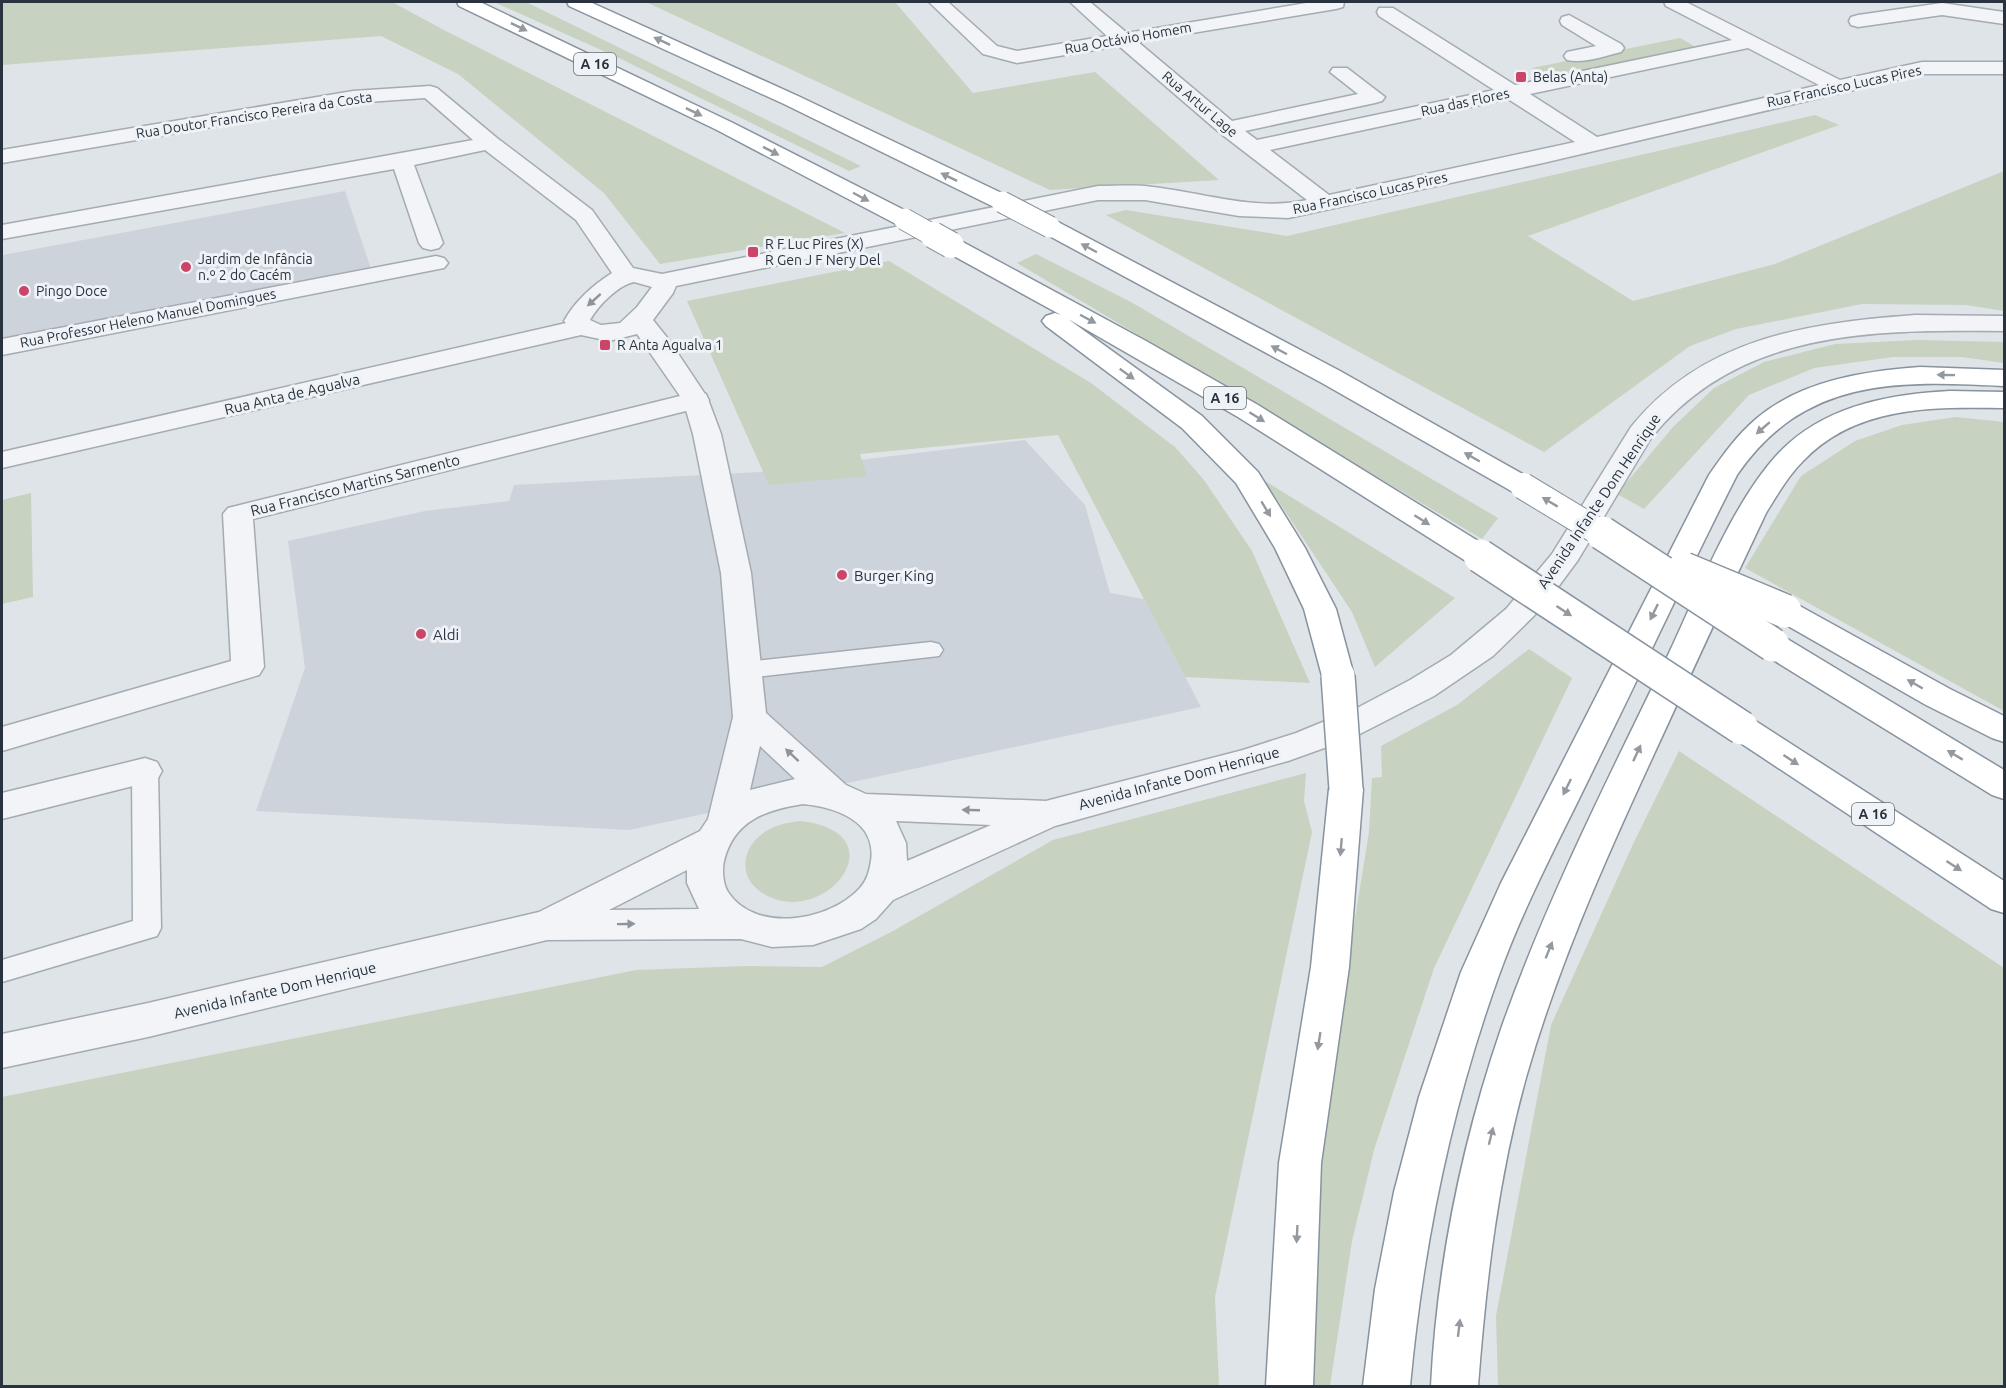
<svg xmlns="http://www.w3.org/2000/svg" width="2006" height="1388" font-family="Ubuntu,sans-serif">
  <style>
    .built { fill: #cdd3da }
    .green { fill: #c7d2c0 }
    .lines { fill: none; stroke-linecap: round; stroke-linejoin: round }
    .service-casing { stroke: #a4abb2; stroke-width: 3 }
    .minor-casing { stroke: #a4abb2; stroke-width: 3 }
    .tertiary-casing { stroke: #a4abb2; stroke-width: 3 }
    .motorway-casing { stroke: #87939f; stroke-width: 3 }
    .service { fill: #f2f4f7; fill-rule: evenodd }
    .minor { fill: #f2f4f7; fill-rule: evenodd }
    .tertiary { fill: #f2f4f7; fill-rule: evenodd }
    .motorway { fill: #fff; fill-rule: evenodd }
    .motorway-bridge-far2-casing { stroke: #87939f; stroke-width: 23; stroke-linecap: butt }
    .motorway-bridge-far1-casing { stroke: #87939f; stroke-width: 28; stroke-linecap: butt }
    .motorway-bridge-casing { stroke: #87939f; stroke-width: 36; stroke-linecap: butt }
    .motorway-bridge-far2 { stroke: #fff; stroke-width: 21 }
    .motorway-bridge-far1 { stroke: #fff; stroke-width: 26 }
    .motorway-bridge { stroke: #fff; stroke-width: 33 }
    .oneway { fill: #94999f }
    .oneway2 { fill: #8d949b }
    .poi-dot { fill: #cd4469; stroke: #eff2f6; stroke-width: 2 }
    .labels { text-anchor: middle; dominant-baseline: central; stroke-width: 6; stroke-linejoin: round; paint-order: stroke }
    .far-street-label { font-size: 14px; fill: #28333f; stroke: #eff2f6 }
    .shield { fill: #eff2f6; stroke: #646c76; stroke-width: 1.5 }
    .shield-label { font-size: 14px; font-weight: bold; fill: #28333f }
    .far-poi-label { font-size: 14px; fill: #28333f; stroke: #eff2f6; text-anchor: start }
    .street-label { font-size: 15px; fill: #28333f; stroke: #eff2f6 }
    .poi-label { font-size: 15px; fill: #28333f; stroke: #eff2f6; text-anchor: start }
  </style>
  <rect width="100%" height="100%" fill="#dfe4e8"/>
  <g class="built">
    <path d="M 345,191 L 371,269 L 2,343 L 3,255 Z"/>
    <path d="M 1025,440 L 1085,505 L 1110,593 L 1144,599 L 1201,707 L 629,830 L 256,811 L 305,668 L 288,541 L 425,511 L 509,501 L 514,485 L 760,472 Z"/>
  </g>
  <g class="green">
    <path d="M 2,2 L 392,2 L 442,29 L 845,233 L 660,264 L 604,193 L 458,74 L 381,36 L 2,65 Z"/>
    <path d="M 494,2 L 526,2 L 861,166 L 849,171 L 619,58 Z"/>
    <path d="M 646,2 L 895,2 L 973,93 L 1095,72 L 1219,180 L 1050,190 Z"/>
    <path d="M 1680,38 L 1699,49 L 1549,79 L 1532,68 Z"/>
    <path d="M 1815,115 L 1839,125 L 1528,236 L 1633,301 L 1775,264 L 2004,171 L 2004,311 L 1966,305 L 1862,304 L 1736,329 L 1690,346 L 1544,452 L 1106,215 L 1126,210 L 1287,236 Z"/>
    <path d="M 1036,254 L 1131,302 L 1498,518 L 1482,539 L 1017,263 Z"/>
    <path d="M 889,261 L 1091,383 L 1175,447 L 1204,480 L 1252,551 L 1310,683 L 1185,677 L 1058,435 L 860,454 L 867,476 L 769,485 L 687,301 Z"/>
    <path d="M 1918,340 L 2004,342 L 2004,363 L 1962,357 L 1893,357 L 1814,368 L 1749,395 L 1644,509 L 1617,494 L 1673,427 L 1714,388 L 1764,362 L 1835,344 Z"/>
    <path d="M 1956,417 L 2004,422 L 2004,711 L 1745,568 L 1801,476 L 1855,441 L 1902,425 Z"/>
    <path d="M 1265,481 L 1455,598 L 1375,667 L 1352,612 Z"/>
    <path d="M 31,493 L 33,597 L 2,604 L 2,500 Z"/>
    <path d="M 1529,649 L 1572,678 L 1434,968 L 1374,1150 L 1352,1241 L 1330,1386 L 1306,1386 L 1305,1332 L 1328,1085 L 1369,832 L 1372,778 L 1382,777 L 1381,746 L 1457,705 Z"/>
    <path d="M 1679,751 L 2004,968 L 2004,1386 L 1498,1386 L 1496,1316 L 1551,1025 L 1634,842 Z"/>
    <path d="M 1306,773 L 1304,801 L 1312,832 L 1215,1297 L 1219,1386 L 2,1386 L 2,1097 L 636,970 L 747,966 L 822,967 L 893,931 L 1053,840 Z"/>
    <path d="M 801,821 C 901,833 825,930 764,894 C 735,877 742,843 770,829 C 780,824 790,822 801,821 Z"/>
  </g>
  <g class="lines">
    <defs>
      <g id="service">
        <path d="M 931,642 L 939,644 L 943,650 L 939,656 L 746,678 L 738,676 L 734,670 L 738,664 L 746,662 Z"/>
        <path d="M 145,762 L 154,765 L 158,771 L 161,928 L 157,936 L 2,982 L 2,960 L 133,921 L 132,771 L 136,765 Z"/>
      </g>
      <g id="minor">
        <path d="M 929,2 L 948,2 L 997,46 L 1017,51 L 1107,36 L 1070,2 L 1090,2 L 1127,33 L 1312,2 L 1344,2 L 1343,7 L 1336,9 L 1138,42 L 1232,121 L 1358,94 L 1330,72 L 1333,68 L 1347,68 L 1385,97 L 1382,101 L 1375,103 L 1245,131 L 1257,140 L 1494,90 L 1379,16 L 1377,12 L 1379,8 L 1393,8 L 1515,85 L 1732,40 L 1666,6 L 1664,2 L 1686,2 L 1840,80 L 1922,62 L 2004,62 L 2004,74 L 1922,74 L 1543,163 L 1288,218 L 1239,216 L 1145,200 L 1098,200 L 676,286 L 673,293 L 653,320 L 669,340 L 709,400 L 706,406 L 253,519 L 264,667 L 259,675 L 2,751 L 2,727 L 231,661 L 223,514 L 228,508 L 680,396 L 637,334 L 609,341 L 581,335 L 2,468 L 2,452 L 566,323 L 564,321 C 575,301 593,285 612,273 L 576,220 L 485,150 L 414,165 L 443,243 L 439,248 L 431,250 L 423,248 L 419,243 L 394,169 L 2,239 L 2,225 L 473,140 L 425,98 L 353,103 L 2,163 L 2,150 L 353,91 L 430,86 L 437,88 L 497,138 L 592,210 L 633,268 L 662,274 L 1098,186 C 1113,186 1129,185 1145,186 C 1199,191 1252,212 1307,200 L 1220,133 L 1119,46 L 1017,63 L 983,54 ZM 1748,48 L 1819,85 L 1597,137 L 1530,94 ZM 1508,99 L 1575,142 L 1329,195 L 1270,150 ZM 634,282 L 652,287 L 637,307 L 620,323 L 601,325 L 590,320 C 598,306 618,285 634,282 Z"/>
        <path d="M 1942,3 L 2004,12 L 2004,24 L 1942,15 L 1858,27 L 1851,25 L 1849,21 L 1851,17 L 1858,15 Z"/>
        <path d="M 1569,15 L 1621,44 L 1624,48 L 1621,52 C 1605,56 1583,64 1567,60 L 1564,56 L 1567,52 L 1596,46 L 1562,25 L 1560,21 L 1562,17 Z"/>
        <path d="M 436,256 L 444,258 L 448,263 L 444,268 L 2,355 L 2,339 Z"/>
        <path d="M 145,758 L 157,762 L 162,771 L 157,780 L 2,819 L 2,793 Z"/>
      </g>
      <path id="tertiary" d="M 1915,315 L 2004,316 L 2004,331 C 1876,330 1739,328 1651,438 L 1578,560 L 1544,606 L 1493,656 L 1434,696 L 1352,738 L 1288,761 L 1055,826 L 893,900 L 876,919 L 861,929 L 813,945 L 772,947 L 741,939 L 547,940 L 148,1037 L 2,1068 L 2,1034 L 148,1003 L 539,912 L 700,831 L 708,819 L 733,717 L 721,573 L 693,434 L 683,400 L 686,394 L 696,392 L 706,394 L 721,434 L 751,573 L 766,713 L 846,785 L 866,794 L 1046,801 L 1243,750 L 1296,733 L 1359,707 L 1410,680 L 1451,655 L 1506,609 L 1552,554 L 1631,427 C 1703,338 1807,323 1915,315 ZM 760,746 L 795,779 L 750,790 ZM 803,804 C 834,807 877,820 871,861 C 869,872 867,881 859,889 C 829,921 756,934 728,892 C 723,884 722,870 724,861 C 734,820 766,810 803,804 ZM 896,821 L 991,825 L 907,861 L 906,843 ZM 687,870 L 687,883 L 699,909 L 609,910 Z"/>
      <g id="motorway">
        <path d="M 457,2 L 480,2 L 731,122 L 912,214 L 916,219 L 912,224 L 904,226 L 896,224 L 717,130 L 459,6 Z"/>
        <path d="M 567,2 L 590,2 L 798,96 L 1010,197 L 1013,202 L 1010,207 L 1002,209 L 994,207 L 784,104 L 569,6 Z"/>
        <path d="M 1050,220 L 1058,222 L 1340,371 L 1533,480 L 1537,486 L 1533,492 L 1523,495 L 1513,492 L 1322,383 L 1042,232 L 1038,227 L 1042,222 Z"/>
        <path d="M 951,238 L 959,240 L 1146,341 L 1258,405 L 1491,549 L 1495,556 L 1491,563 L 1480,566 L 1469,563 L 1238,417 L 1068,319 L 1202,416 L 1258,472 L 1305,548 L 1336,609 L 1354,676 L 1350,684 L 1338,687 L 1326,684 L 1322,676 L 1304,609 L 1275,548 L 1236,483 L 1182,428 L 1046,326 L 1042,321 L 1046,316 L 1055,313 L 1061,315 L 943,250 L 939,245 L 943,240 Z"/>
        <path d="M 1920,367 L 2004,370 L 2004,386 C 1898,381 1805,376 1737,475 C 1688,571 1643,669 1595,766 C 1562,835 1525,903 1499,975 C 1451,1108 1423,1246 1410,1386 L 1363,1386 L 1375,1289 L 1394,1192 L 1419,1097 L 1461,972 L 1501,883 L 1709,475 C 1723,455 1737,435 1756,419 C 1800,381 1864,371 1920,367 Z"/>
        <path d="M 1950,391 L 2004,392 L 2004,408 C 1934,407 1856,405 1803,461 C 1788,476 1777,495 1766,513 C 1728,593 1691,673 1654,754 C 1606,858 1559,963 1527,1074 C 1498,1176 1486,1281 1478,1386 L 1431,1386 C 1437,1266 1462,1143 1501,1029 C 1547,898 1610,775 1670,651 C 1699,589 1738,489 1788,444 C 1833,404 1893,394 1950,391 Z"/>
        <path d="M 1785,601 L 1796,604 L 1950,689 L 2004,716 L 2004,742 L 1992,738 L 1926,705 L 1774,618 L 1769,611 L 1774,604 Z"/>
        <path d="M 1773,634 L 1784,637 L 2004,770 L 2004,799 L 1992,795 L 1762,653 L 1757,645 L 1762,637 Z"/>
        <path d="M 1742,716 L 1754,720 L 2004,881 L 2004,913 L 1991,909 L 1730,736 L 1725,728 L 1730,720 Z"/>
        <path d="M 1346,776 L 1358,780 L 1363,789 L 1349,967 L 1321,1163 L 1313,1386 L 1266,1386 L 1279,1163 L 1311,967 L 1329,789 L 1334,780 Z"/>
      </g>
    </defs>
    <use href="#service" class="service-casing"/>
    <use href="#minor" class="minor-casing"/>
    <use href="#tertiary" class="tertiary-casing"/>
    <use href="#motorway" class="motorway-casing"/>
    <use href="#service" class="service"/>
    <use href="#minor" class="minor"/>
    <use href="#tertiary" class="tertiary"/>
    <use href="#motorway" class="motorway"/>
    <defs>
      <g id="motorway-bridge-far2">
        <path d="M 1002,202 L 1050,227"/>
        <path d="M 904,219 L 936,237"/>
      </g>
      <g id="motorway-bridge-far1">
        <path d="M 933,235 L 951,245"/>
        <path d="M 1523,486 L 1604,535"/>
      </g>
      <g id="motorway-bridge">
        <path d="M 1602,533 L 1773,645"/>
        <path d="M 1480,556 L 1742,728"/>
        <path d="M 1684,569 L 1785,611"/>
        <path d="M 1338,676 L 1346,789"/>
      </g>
    </defs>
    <use href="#motorway-bridge-far2" class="motorway-bridge-far2-casing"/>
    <use href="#motorway-bridge-far1" class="motorway-bridge-far1-casing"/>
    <use href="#motorway-bridge" class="motorway-bridge-casing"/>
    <use href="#motorway-bridge-far2" class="motorway-bridge-far2"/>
    <use href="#motorway-bridge-far1" class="motorway-bridge-far1"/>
    <use href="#motorway-bridge" class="motorway-bridge"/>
  </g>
  <defs><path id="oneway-solid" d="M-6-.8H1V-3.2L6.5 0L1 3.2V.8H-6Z" transform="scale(1.5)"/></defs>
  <g class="oneway">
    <use href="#oneway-solid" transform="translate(519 27) rotate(26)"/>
    <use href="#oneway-solid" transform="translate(662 41) rotate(-155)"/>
    <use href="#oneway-solid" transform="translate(694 112) rotate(26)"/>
    <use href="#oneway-solid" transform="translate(771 151) rotate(27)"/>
    <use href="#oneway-solid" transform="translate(949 177) rotate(-154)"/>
    <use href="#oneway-solid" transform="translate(861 197) rotate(28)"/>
    <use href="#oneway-solid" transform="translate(1089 248) rotate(-152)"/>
    <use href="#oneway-solid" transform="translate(1088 319) rotate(28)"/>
    <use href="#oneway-solid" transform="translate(1279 350) rotate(-152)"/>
    <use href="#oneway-solid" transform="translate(1127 374) rotate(36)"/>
    <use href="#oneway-solid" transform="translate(1946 375) rotate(-179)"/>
    <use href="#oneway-solid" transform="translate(1257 417) rotate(32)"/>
    <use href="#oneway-solid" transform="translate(1763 428) rotate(139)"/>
    <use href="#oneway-solid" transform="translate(1472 457) rotate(-150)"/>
    <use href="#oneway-solid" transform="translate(1550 502) rotate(-149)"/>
    <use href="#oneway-solid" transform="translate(1266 509) rotate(59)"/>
    <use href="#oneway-solid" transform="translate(1422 520) rotate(32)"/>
    <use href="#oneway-solid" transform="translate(1564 611) rotate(33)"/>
    <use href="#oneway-solid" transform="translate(1654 612) rotate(116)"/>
    <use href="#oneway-solid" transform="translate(1915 684) rotate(-150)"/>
    <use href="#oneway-solid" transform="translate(1637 753) rotate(-65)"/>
    <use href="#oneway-solid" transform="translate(1955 755) rotate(-149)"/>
    <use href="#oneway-solid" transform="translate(1791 760) rotate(33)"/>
    <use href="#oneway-solid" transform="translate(1567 787) rotate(116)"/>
    <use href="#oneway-solid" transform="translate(1341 847) rotate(95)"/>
    <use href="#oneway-solid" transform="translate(1954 866) rotate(33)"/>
    <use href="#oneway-solid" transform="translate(1549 950) rotate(-68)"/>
    <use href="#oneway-solid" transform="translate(1319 1041) rotate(99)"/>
    <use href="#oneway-solid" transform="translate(1491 1136) rotate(-76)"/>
    <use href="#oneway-solid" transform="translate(1297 1234) rotate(93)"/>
    <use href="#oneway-solid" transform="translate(1459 1328) rotate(-83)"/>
  </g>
  <g class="oneway2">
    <use href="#oneway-solid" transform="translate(594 300) rotate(138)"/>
    <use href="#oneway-solid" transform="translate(792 755) rotate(-137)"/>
    <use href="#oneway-solid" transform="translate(971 810) rotate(-178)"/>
    <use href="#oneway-solid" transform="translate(626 924) rotate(-1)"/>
  </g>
  <g class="poi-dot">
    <rect x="1515" y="71" width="12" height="12" rx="3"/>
    <rect x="747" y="246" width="12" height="12" rx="3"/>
    <circle cx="186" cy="267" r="6"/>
    <circle cx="24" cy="291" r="6"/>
    <rect x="599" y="339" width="12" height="12" rx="3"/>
    <circle cx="842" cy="575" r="6"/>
    <circle cx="421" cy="634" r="6"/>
  </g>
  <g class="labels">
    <g class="far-street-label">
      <text transform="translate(1128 38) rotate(-10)">Rua Octávio Homem</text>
      <text transform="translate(1844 86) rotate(-12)">Rua Francisco Lucas Pires</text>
      <text transform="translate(1465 102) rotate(-12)">Rua das Flores</text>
      <text transform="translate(1200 104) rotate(40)">Rua Artur Lage</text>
      <text transform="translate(254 115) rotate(-9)">Rua Doutor Francisco Pereira da Costa</text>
      <text transform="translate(1370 193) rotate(-12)">Rua Francisco Lucas Pires</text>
      <text transform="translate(148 318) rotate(-11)">Rua Professor Heleno Manuel Domingues</text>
    </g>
    <g class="shield">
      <rect x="574" y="53" width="42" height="22" rx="4.5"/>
      <rect x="1204" y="387" width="42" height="22" rx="4.5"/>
      <rect x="1852" y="803" width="42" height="22" rx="4.5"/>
    </g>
    <g class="shield-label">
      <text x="595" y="64">A 16</text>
      <text x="1225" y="398">A 16</text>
      <text x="1873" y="814">A 16</text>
    </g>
    <g class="far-poi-label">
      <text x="1533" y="77">Belas (Anta)</text>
      <text x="765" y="244">R F Luc Pires (X)<tspan x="765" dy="16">R Gen J F Nery Del</tspan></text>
      <text x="198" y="259">Jardim de Infância<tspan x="198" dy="16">n.º 2 do Cacém</tspan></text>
      <text x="36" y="291">Pingo Doce</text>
      <text x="617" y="345">R Anta Agualva 1</text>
    </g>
    <g class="street-label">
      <text transform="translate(292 394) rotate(-13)">Rua Anta de Agualva</text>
      <text transform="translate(355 485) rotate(-14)">Rua Francisco Martins Sarmento</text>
      <text transform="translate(1599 501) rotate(-56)">Avenida Infante Dom Henrique</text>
      <text transform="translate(1179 778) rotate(-15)">Avenida Infante Dom Henrique</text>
      <text transform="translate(275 990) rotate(-13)">Avenida Infante Dom Henrique</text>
    </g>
    <g class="poi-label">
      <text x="854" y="575">Burger King</text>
      <text x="433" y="634">Aldi</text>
    </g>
  </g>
  <rect width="2006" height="1388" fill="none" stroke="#28333f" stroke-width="6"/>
</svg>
